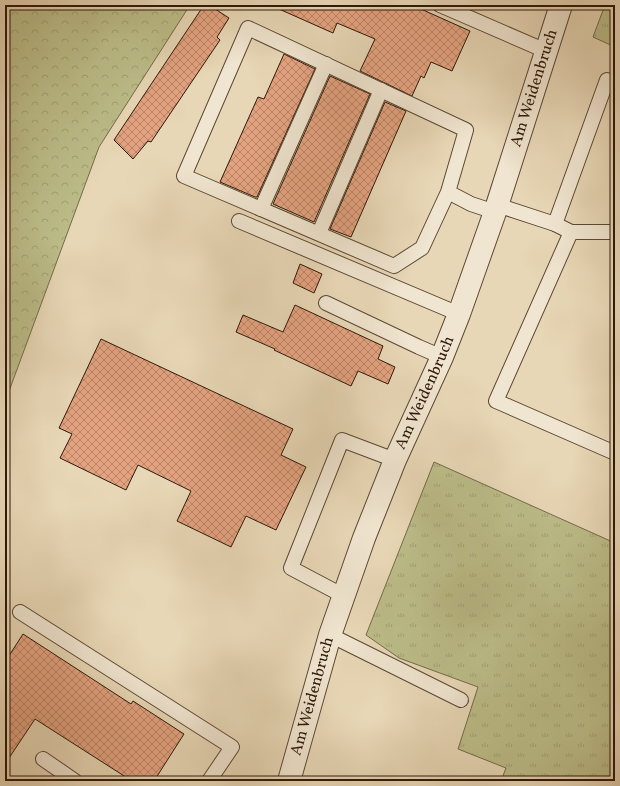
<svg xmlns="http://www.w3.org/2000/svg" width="620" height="786" font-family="Vollkorn,serif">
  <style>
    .grass { fill: url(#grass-tufts); stroke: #756a49 }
    .forest { fill: url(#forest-crowns); stroke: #756a49 }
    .building { fill: url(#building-cross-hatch); stroke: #2e1809 }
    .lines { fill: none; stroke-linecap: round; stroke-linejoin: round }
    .lane-casing { stroke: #5c4834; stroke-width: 16 }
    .street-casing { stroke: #5c4834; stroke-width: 24 }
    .lane { stroke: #f0e5d0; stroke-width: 14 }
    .street { stroke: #f0e5d0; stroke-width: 22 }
    .labels { text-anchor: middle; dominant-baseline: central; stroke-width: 4; stroke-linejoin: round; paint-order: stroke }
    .street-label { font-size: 16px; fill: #2e1809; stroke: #f0e5d0 }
  </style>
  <defs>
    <pattern id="grass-tufts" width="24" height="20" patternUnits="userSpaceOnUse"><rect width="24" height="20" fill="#bcbd89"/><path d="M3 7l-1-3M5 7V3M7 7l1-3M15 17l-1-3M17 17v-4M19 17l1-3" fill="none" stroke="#a2a275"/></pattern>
    <pattern id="forest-crowns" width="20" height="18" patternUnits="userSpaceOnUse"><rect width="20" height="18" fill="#bcbd89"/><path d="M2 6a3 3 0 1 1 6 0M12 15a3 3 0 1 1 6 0" fill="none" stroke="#a2a275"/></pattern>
    <pattern id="building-cross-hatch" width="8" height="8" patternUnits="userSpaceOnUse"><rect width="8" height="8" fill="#e4a380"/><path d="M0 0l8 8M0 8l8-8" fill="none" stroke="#b98467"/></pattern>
  </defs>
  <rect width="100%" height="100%" fill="#e8d7b6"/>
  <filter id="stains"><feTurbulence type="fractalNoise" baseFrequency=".005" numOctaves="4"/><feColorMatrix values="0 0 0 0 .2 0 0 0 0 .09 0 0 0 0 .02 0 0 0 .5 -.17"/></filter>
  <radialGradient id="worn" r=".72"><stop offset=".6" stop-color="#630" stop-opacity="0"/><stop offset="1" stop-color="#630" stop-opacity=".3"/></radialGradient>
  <g class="grass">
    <path d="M 605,5 L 615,5 L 615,47 L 593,37 Z"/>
    <path d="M 434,462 L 615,543 L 615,781 L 501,781 L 506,768 L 458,749 L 478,687 L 399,658 L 366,635 Z"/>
  </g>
  <path class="forest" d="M 5,5 L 190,5 L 99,147 L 5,402 Z"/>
  <g class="building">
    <path d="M 204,5 L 209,5 L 229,18 L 217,37 L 220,40 L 151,142 L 148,141 L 133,159 L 114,140 Z"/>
    <path d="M 270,5 L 412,5 L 470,31 L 452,71 L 431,62 L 424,78 L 421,76 L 412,96 L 360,71 L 375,39 L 337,23 L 333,33 Z"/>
    <path d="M 284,54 L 315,69 L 257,197 L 255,197 L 220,182 L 258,97 L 264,99 Z"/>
    <path d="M 330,76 L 370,94 L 314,222 L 273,204 Z"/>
    <path d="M 385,102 L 406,111 L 351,237 L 330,229 Z"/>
    <path d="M 300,264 L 322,274 L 314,293 L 293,283 Z"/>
    <path d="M 295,305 L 383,346 L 378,359 L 395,367 L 388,384 L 358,371 L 351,386 L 274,350 L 275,349 L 236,332 L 243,315 L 283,332 Z"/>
    <path d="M 101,339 L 293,429 L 281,455 L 306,467 L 276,530 L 246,516 L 231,547 L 177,521 L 191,491 L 138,465 L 126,490 L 60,458 L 72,434 L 59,428 Z"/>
    <path d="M 23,634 L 131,704 L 133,701 L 184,734 L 154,781 L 132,781 L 35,719 L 5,764 L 5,662 Z"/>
  </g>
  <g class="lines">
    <defs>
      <g id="lane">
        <path d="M 440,5 L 546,51"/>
        <path d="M 448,192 L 422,248 L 394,266 L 184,176 L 248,28 L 466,130 L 448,192 L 471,204 L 495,212"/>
        <path d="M 497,205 L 555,224 L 571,232 L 615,232"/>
        <path d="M 261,209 L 326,64"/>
        <path d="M 239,221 L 459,314"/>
        <path d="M 555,224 L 607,80"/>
        <path d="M 571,232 L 496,401 L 615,453"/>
        <path d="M 319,233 L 381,90"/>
        <path d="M 326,303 L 419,347 L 442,357"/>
        <path d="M 344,596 L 291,568 L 342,440 L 395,460"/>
        <path d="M 20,612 L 232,747 L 209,781"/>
        <path d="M 330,635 L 461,700"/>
        <path d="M 43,759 L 75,781"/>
      </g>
      <g id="street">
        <path id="s1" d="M 289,781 L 330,635 L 364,538 L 395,460 L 442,357 L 459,314 L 495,212 L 561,5"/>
      </g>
    </defs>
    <use href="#lane" class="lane-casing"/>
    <use href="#street" class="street-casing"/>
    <use href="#lane" class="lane"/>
    <use href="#street" class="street"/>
  </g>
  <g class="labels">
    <g class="street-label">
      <text stroke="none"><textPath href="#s1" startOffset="736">Am Weidenbruch</textPath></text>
      <text stroke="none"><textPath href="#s1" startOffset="412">Am Weidenbruch</textPath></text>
      <text stroke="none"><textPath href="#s1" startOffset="88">Am Weidenbruch</textPath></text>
    </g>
  </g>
  <rect width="620" height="786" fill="none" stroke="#e8d7b6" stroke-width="20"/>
  <rect x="6" y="6" width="608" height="774" fill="none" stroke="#2e1809" stroke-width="2"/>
  <rect x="10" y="10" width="600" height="766" fill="none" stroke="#2e1809"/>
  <rect width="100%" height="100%" filter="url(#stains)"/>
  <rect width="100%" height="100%" fill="url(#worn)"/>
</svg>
